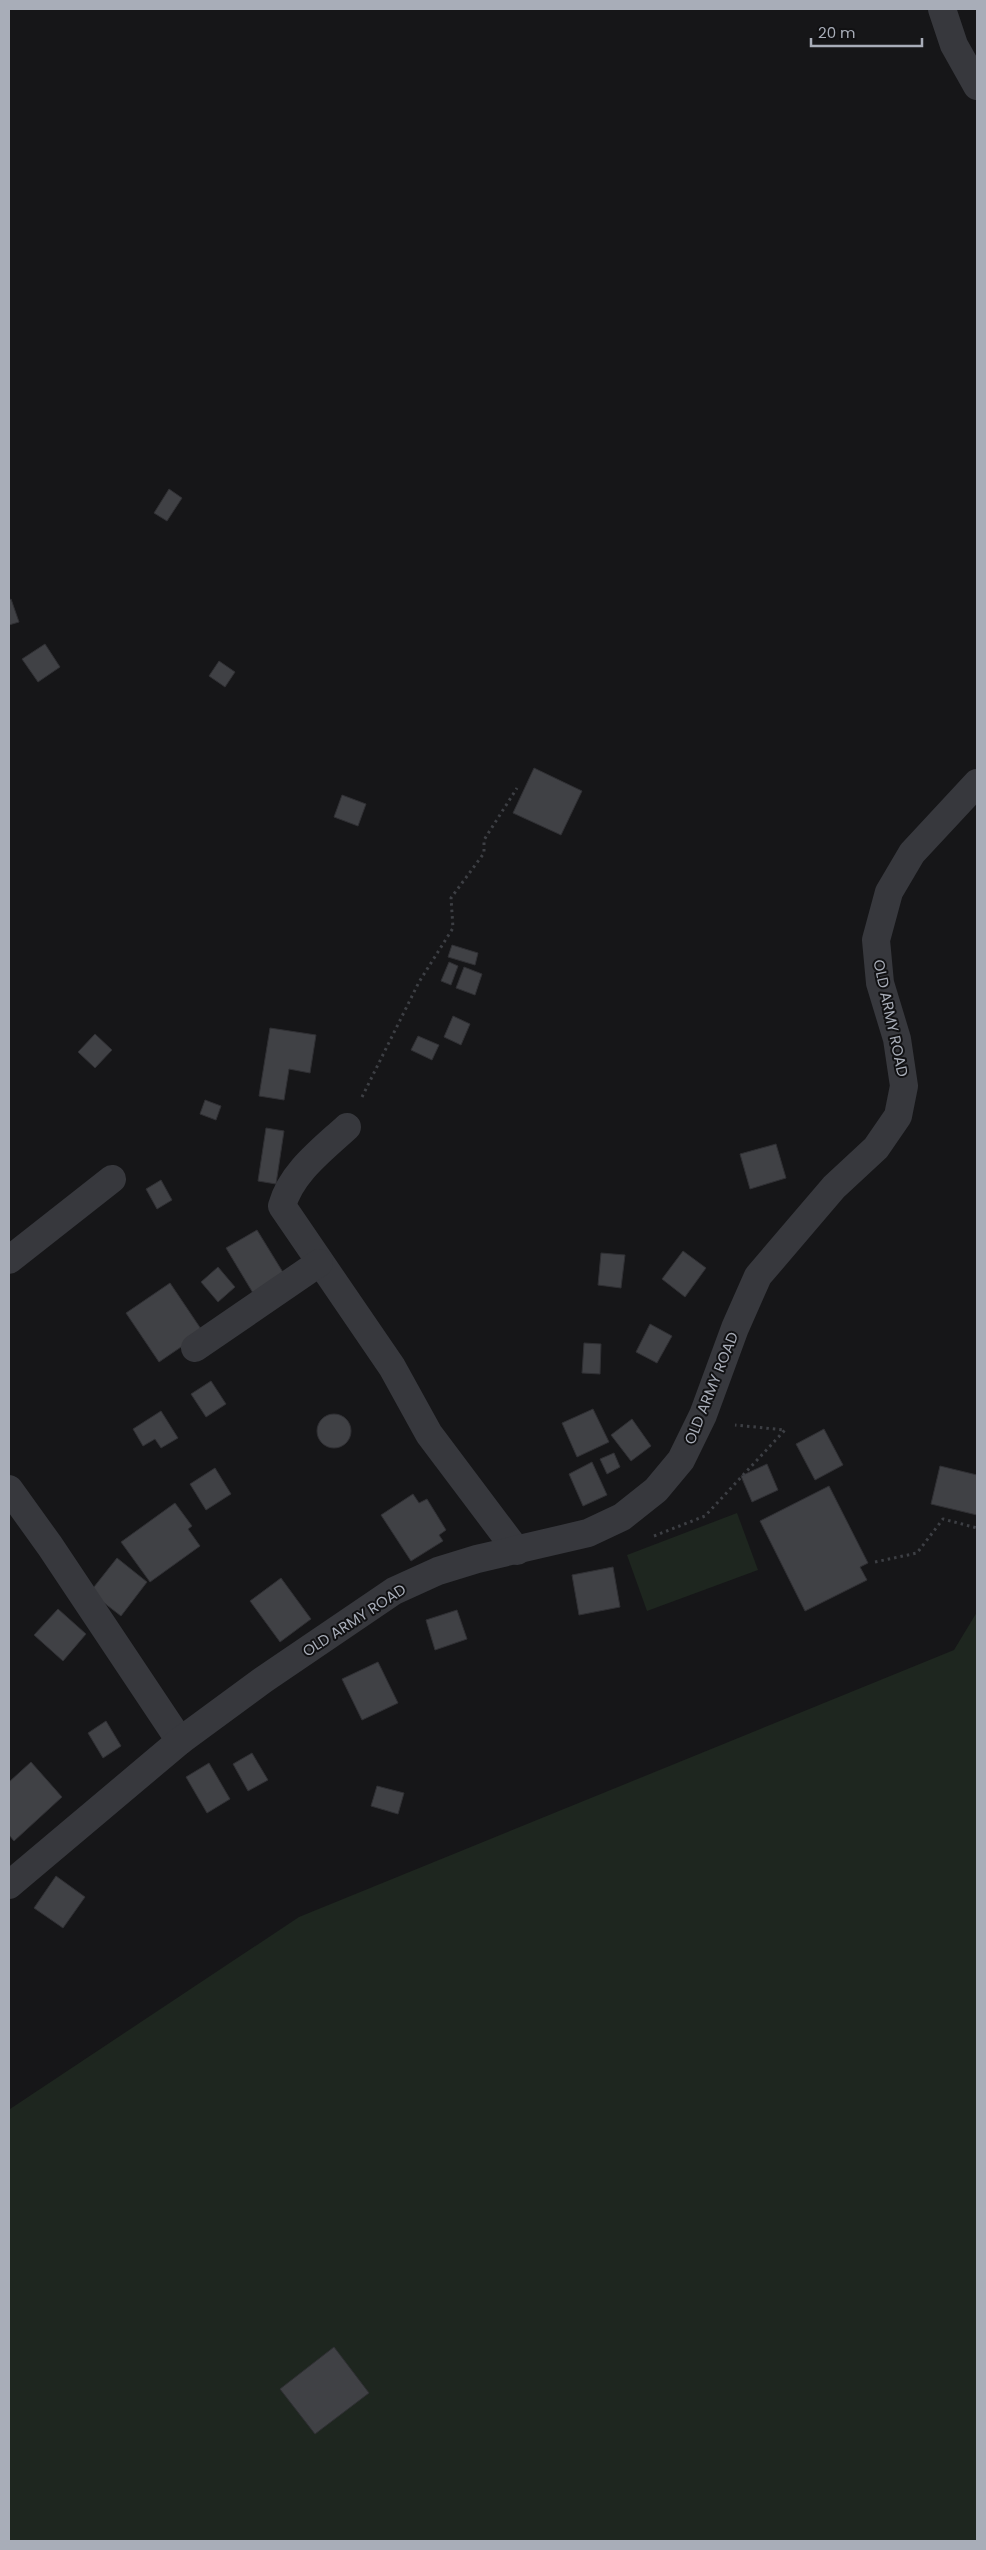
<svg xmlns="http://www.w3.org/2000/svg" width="986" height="2550" font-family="Poppins,sans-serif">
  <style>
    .green { fill: #1e261f }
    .building { fill: #404145; stroke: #303034 }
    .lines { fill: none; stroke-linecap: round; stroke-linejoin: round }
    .path { stroke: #3d3f44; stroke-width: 3; stroke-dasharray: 2.5 4; stroke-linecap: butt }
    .minor { stroke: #37383d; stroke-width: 28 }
    .tertiary { stroke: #37383d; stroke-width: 28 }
    .labels { text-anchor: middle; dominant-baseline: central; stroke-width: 4; stroke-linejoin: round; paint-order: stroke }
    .street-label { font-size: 15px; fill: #a8adb8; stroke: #111113 }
  </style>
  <rect width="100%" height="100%" fill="#161618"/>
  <g class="green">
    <path d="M 737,1513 L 758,1570 L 647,1611 L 627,1555 Z"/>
    <path d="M 977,1612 L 977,2541 L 9,2541 L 10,2109 L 299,1917 L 954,1650 Z"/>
  </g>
  <g class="building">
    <path d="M 169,489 L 182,498 L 167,521 L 154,513 Z"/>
    <path d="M 11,599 L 19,622 L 9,625 L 9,600 Z"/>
    <path d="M 45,644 L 60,667 L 38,682 L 22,659 Z"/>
    <path d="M 219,661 L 235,672 L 225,687 L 209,676 Z"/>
    <path d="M 534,768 L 582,791 L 561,835 L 513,813 Z"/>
    <path d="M 342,795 L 366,804 L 358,826 L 334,817 Z"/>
    <path d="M 452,945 L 478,953 L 475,965 L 448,957 Z"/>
    <path d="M 449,962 L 458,966 L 451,985 L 441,981 Z"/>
    <path d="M 464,967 L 482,974 L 475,995 L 456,988 Z"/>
    <path d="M 453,1016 L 470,1024 L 461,1045 L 444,1037 Z"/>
    <path d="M 270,1028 L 316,1035 L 310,1073 L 289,1069 L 284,1100 L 259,1096 Z"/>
    <path d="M 95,1034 L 112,1050 L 95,1068 L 78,1052 Z"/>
    <path d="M 418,1036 L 439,1045 L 432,1060 L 411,1050 Z"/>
    <path d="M 205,1100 L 221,1106 L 216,1120 L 200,1114 Z"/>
    <path d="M 266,1128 L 284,1131 L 276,1184 L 258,1181 Z"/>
    <path d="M 776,1144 L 786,1178 L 750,1189 L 740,1154 Z"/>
    <path d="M 161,1180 L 172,1200 L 157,1209 L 146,1189 Z"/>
    <path d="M 257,1230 L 284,1274 L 253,1293 L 226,1248 Z"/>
    <path d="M 683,1251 L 706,1268 L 685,1297 L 662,1279 Z"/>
    <path d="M 601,1253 L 625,1255 L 621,1288 L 598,1285 Z"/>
    <path d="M 218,1267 L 235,1287 L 218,1302 L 201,1282 Z"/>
    <path d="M 170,1283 L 203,1332 L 159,1362 L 126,1313 Z"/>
    <path d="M 650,1324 L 672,1336 L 657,1363 L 636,1352 Z"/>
    <path d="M 584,1343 L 601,1344 L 600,1374 L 582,1373 Z"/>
    <path d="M 211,1381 L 226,1404 L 206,1417 L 191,1394 Z"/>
    <path d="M 593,1409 L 609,1442 L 577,1457 L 562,1423 Z"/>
    <path d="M 161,1411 L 178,1438 L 161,1448 L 155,1439 L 143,1446 L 133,1429 Z"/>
    <circle cx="334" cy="1431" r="17"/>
    <path d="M 632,1419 L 651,1446 L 631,1461 L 611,1435 Z"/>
    <path d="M 824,1429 L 843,1465 L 815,1480 L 796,1444 Z"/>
    <path d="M 614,1453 L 620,1467 L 607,1474 L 600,1459 Z"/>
    <path d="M 592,1462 L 607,1495 L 583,1506 L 569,1474 Z"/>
    <path d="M 767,1464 L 778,1490 L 752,1502 L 741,1476 Z"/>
    <path d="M 940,1466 L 977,1475 L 977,1515 L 931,1504 Z"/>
    <path d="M 215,1468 L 231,1494 L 206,1510 L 190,1484 Z"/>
    <path d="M 829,1486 L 868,1563 L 860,1567 L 867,1580 L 805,1611 L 760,1521 Z"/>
    <path d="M 413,1494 L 419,1503 L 427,1499 L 446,1530 L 439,1535 L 443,1541 L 411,1561 L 381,1515 Z"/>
    <path d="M 175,1503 L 192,1526 L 188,1529 L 200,1546 L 150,1582 L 121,1542 Z"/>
    <path d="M 117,1558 L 147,1582 L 121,1616 L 90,1592 Z"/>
    <path d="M 613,1567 L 620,1607 L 579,1615 L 572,1575 Z"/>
    <path d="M 281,1578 L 311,1619 L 280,1642 L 250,1601 Z"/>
    <path d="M 58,1609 L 86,1634 L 63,1661 L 34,1635 Z"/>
    <path d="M 457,1610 L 467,1639 L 435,1650 L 426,1620 Z"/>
    <path d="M 378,1662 L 398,1703 L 362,1720 L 342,1679 Z"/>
    <path d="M 106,1721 L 121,1746 L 103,1758 L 88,1733 Z"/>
    <path d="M 252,1753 L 268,1780 L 248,1791 L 233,1764 Z"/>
    <path d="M 31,1762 L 62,1797 L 14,1841 L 9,1835 L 9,1782 Z"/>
    <path d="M 209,1763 L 230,1799 L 207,1813 L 186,1777 Z"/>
    <path d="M 377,1786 L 404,1793 L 398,1814 L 371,1806 Z"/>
    <path d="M 56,1876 L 85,1897 L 63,1928 L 34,1908 Z"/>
    <path d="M 334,2347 L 369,2393 L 315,2434 L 280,2389 Z"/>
  </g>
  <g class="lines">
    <g class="path">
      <path d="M 362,1097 L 419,982 L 453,928 L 451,898 L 484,853 L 484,840 L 517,788"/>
      <path d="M 654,1536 L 705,1516 L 785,1430 L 735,1425"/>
      <path d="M 875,1562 L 917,1553 L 943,1519 L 977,1528"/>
    </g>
    <g class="minor">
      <path d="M 347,1127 C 322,1150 291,1173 282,1206 L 392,1367 L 429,1434 L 517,1551"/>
      <path d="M 9,1260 L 112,1179"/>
      <path d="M 195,1348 L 319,1263"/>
      <path d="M 9,1489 L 50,1546 L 180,1741"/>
    </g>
    <g class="tertiary">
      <path d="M 942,9 L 954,45 L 977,86"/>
      <path d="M 9,1885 L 180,1741 L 263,1680 L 394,1591 L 438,1571 L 477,1559 L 588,1533 L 622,1517 L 656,1490 L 681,1460 L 703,1415 L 735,1328 L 758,1276 L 834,1187 L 876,1148 L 898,1116 L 904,1086 L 897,1039 L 880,983 L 876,940 L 889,892 L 912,853 L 977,783"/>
    </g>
  </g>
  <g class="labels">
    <g class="street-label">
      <text transform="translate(891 1018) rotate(78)">OLD ARMY ROAD</text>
      <text transform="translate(711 1388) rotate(-68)">OLD ARMY ROAD</text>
      <text transform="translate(354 1620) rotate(-33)">OLD ARMY ROAD</text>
    </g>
  </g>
  <rect width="986" height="2550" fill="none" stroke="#a8adb8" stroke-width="20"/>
  <path d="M811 38v8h111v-8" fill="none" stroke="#a8adb8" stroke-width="2.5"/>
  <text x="818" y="38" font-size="15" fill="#a8adb8" stroke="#111113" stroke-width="4" paint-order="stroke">20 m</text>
</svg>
